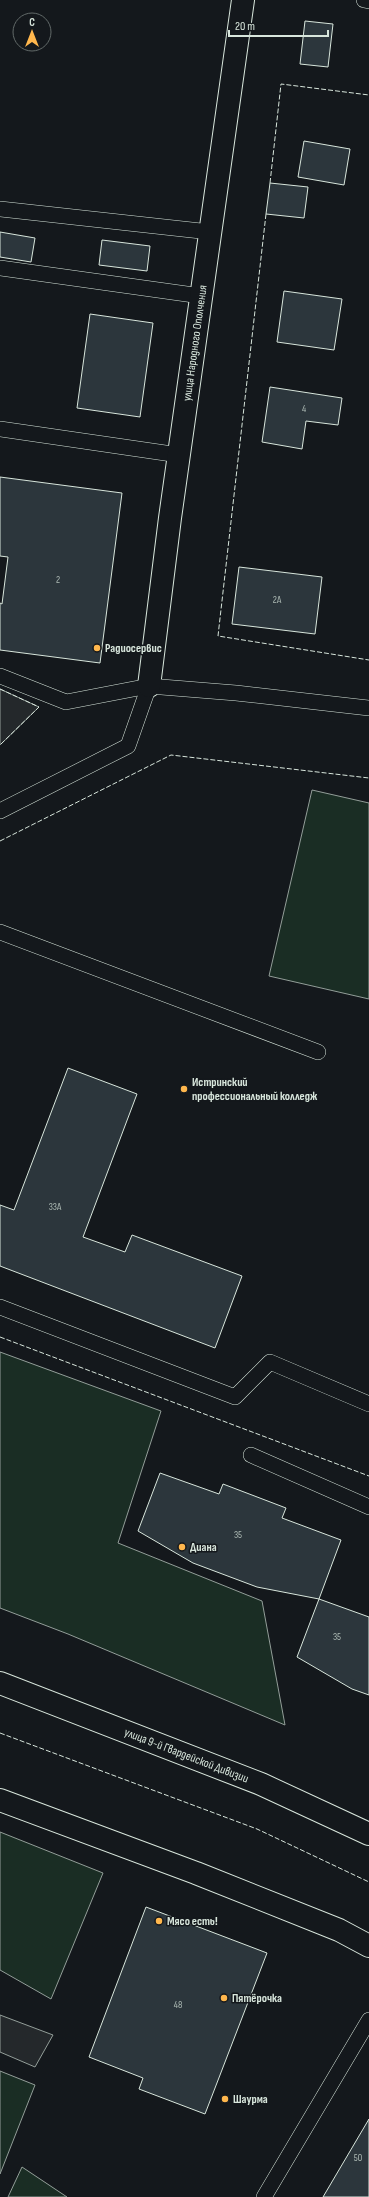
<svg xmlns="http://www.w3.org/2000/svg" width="369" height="2197" font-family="'Sofia Sans Condensed',sans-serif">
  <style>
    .green { fill: #1a2d24; stroke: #939e99 }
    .parking { fill: #24282b; stroke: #939e99 }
    .building { fill: #2c363c; stroke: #d8e6dc }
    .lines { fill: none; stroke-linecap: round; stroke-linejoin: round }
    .service-casing { stroke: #d8e6dc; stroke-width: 16 }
    .minor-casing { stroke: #d8e6dc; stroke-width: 24 }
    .primary-casing { stroke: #d8e6dc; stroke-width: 24 }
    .service { stroke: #14181c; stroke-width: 15 }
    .minor { stroke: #14181c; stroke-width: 22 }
    .primary { stroke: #14181c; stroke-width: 22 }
    .fence { stroke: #d8e6dc; stroke-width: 1; stroke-dasharray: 5 2; stroke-linecap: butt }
    .poi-dot { fill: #ffb74d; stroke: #14181c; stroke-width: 1.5 }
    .labels { text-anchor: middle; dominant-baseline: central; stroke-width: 3; stroke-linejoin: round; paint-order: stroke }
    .number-label { font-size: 10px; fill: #adbab4 }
    .street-label { font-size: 12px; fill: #d8e6dc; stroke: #14181c }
    .poi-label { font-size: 12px; font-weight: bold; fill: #d8e6dc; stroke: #14181c; text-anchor: start }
  </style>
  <rect width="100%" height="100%" fill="#14181c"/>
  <g class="green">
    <path d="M 312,790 L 369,803 L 369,999 L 269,976 Z"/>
    <path d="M 0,1352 L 161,1411 L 118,1543 L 262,1601 L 285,1725 L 68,1634 L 0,1608 Z"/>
    <path d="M 0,1832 L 103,1873 L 51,1999 L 0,1970 Z"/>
    <path d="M 0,2071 L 35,2085 L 0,2174 Z"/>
    <path d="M 22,2167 L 67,2197 L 8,2197 Z"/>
  </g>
  <g class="parking">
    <path d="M 0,689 L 39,707 L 0,745 Z"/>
    <path d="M 0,2015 L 53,2035 L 35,2067 L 0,2052 Z"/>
  </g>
  <g class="building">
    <path d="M 305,21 L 333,24 L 328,67 L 300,64 Z"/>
    <path d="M 304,141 L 350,149 L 344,185 L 298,177 Z"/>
    <path d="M 270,183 L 308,187 L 304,218 L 266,214 Z"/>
    <path d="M 0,232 L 35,238 L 31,262 L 0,257 Z"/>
    <path d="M 102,240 L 150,246 L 147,271 L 99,265 Z"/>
    <path d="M 284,291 L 342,299 L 334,350 L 277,342 Z"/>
    <path d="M 90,314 L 153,323 L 140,417 L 77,408 Z"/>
    <path d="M 270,387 L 342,398 L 338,425 L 306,421 L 302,449 L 262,442 Z"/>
    <path d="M 0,477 L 122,493 L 100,663 L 0,650 L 0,603 L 2,604 L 8,557 L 0,556 Z"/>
    <path d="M 239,567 L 322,577 L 315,634 L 232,624 Z"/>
    <path d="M 68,1068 L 137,1094 L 83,1237 L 125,1252 L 132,1235 L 242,1276 L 215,1348 L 0,1266 L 0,1205 L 14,1210 Z"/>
    <path d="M 160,1473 L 219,1494 L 223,1484 L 286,1508 L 282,1518 L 341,1540 L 319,1599 L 257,1587 L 193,1563 L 138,1531 Z"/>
    <path d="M 319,1599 L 369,1617 L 369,1695 L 352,1689 L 297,1657 Z"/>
    <path d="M 146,1907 L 267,1953 L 205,2114 L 139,2089 L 143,2078 L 89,2057 Z"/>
    <path d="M 369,2119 L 369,2197 L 323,2197 Z"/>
  </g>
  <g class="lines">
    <defs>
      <g id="service">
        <path d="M 364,0 L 369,1"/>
        <path d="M 0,209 L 210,232"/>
        <path d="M 0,268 L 201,296"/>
        <path d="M 0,429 L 179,455"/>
        <path d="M 0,676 L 66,702 L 149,686 L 236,693 L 369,708"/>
        <path d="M 0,811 L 128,746 L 149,686"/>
        <path d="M 0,932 L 318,1052"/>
        <path d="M 0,1307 L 235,1397 L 270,1362 L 369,1404"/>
        <path d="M 251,1455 L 369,1507"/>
        <path d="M 264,2197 L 369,2020"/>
      </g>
      <g id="minor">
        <path id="s1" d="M 149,686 L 170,518 L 243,0"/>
        <path d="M 0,1800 L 196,1873 L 339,1930 L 369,1946"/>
      </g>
      <g id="primary">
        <path id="s2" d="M 0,1683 L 261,1784 L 369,1834"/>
      </g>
    </defs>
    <use href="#service" class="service-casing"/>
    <use href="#minor" class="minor-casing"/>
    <use href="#primary" class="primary-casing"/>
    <use href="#service" class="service"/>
    <use href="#minor" class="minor"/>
    <use href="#primary" class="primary"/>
    <g class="fence">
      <path d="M 270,183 L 281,84 L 369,95"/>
      <path d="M 266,214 L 218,636 L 369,660"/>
      <path d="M 0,689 L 39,707 L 0,745"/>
      <path d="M 0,841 L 171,755 L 369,778"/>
      <path d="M 0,1337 L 369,1476"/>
      <path d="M 0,1733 L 257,1829 L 369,1882"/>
    </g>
  </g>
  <g class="poi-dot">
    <circle cx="97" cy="648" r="4"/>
    <circle cx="184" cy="1089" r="4"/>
    <circle cx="182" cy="1547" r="4"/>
    <circle cx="159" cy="1921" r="4"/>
    <circle cx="224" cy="1998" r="4"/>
    <circle cx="225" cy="2099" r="4"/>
  </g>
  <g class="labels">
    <g class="number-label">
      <text x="304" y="409">4</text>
      <text x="58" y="580">2</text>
      <text x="277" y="600">2А</text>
      <text x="55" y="1207">33А</text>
      <text x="238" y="1535">35</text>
      <text x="337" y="1637">35</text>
      <text x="178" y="2005">48</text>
      <text x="358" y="2158">50</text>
    </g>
    <g class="street-label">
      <text stroke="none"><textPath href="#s1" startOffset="346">улица Народного Ополчения</textPath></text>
      <text stroke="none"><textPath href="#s2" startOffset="200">улица 9-й Гвардейской Дивизии</textPath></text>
    </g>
    <g class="poi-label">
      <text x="105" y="648">Радиосервис</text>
      <text x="192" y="1082">Истринский<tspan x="192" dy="14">профессиональный колледж</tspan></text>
      <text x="190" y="1547">Диана</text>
      <text x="167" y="1921">Мясо есть!</text>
      <text x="232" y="1998">Пятёрочка</text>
      <text x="233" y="2099">Шаурма</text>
    </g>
  </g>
  <g transform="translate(32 32)"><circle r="19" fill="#14181c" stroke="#626a69"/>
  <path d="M0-3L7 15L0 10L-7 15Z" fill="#ffb74d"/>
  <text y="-6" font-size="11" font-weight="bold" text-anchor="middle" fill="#d8e6dc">С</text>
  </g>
  <path d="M229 30v6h99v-6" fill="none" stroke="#d8e6dc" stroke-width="2"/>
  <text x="235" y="30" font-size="12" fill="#d8e6dc" stroke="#14181c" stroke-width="3" paint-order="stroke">20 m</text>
</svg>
